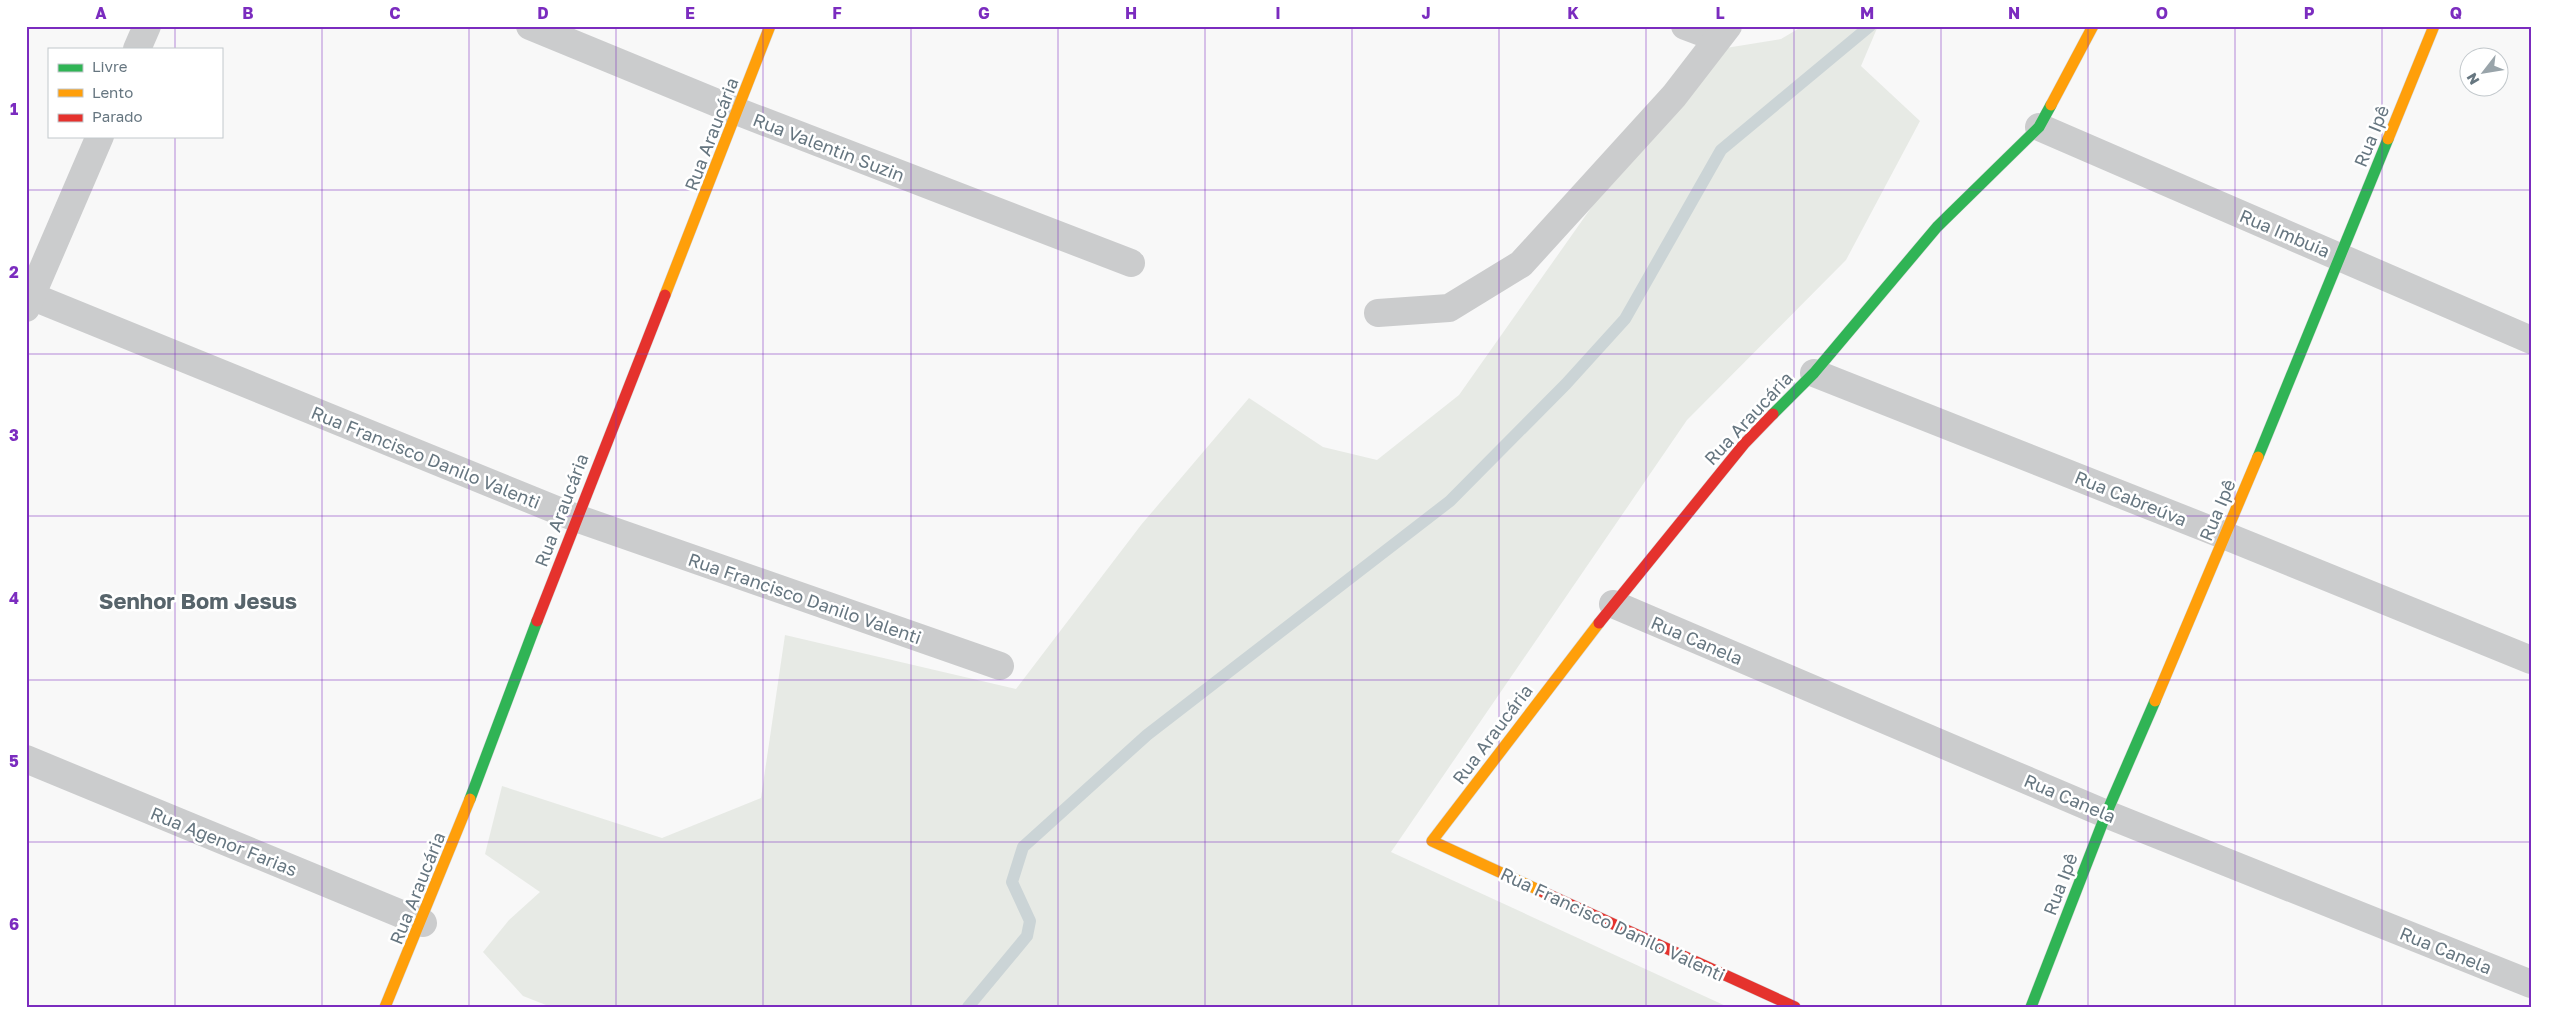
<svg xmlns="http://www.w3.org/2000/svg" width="2557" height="1033" font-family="'Golos Text',sans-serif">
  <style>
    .green { fill: #e7eae5 }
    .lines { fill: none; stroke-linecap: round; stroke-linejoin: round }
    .stream { stroke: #cbd4d6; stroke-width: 12 }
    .fast-casing { stroke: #d4d5d6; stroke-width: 12 }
    .slow-casing { stroke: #d4d5d6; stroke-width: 12 }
    .jam-casing { stroke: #d4d5d6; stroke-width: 12 }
    .street { stroke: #cbcccd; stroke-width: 28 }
    .fast { stroke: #30b455; stroke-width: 11 }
    .slow { stroke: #ff9f0a; stroke-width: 11 }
    .jam { stroke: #e5322d; stroke-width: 11 }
    .grid { fill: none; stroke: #7b2cbf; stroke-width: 1; stroke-opacity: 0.55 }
    .labels { text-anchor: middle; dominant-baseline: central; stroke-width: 5; stroke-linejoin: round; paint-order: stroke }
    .street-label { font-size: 18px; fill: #667680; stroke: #fff }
    .district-label { font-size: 22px; font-weight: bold; fill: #57646b; stroke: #fff }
    .neatline { fill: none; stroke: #7b2cbf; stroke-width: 2 }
    .grid-label { font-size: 16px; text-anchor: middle; font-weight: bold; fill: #7b2cbf }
  </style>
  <rect width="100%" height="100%" fill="#f8f8f8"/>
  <path class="green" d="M 1803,26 L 1878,26 L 1861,66 L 1920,121 L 1846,260 L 1687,420 L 1391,852 L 1728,1007 L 551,1007 L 523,996 L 483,952 L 509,920 L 540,892 L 485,854 L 502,786 L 662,838 L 761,798 L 785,635 L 1016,689 L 1141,525 L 1249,398 L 1323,447 L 1377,460 L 1459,395 L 1701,52 L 1781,39 Z"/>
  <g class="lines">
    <path class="stream" d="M 968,1007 L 1027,936 L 1030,921 L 1012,882 L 1023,847 L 1147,735 L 1450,501 L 1566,384 L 1625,319 L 1721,150 L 1870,26"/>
    <defs>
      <g id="fast">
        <path d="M 1773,414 L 1814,373 L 1937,227 L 2039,127 L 2051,105"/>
        <path d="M 2258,457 L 2388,139"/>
        <path d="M 470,799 L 537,621"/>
        <path d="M 2031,1007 L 2106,814 L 2155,701"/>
      </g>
      <g id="slow">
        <path d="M 2051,105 L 2093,26"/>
        <path d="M 2388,139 L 2434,26"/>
        <path d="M 665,295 L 770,26"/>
        <path d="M 2155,701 L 2258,457"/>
        <path d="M 1543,892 L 1432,841 L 1599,623"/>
        <path d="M 385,1007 L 470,799"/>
      </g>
      <g id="jam">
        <path d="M 537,621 L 665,295"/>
        <path d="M 1599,623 L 1744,444 L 1773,414"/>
        <path d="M 1543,892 L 1795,1007"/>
      </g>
    </defs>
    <use href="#fast" class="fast-casing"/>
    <use href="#slow" class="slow-casing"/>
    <use href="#jam" class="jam-casing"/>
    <g class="street">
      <path d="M 530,26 L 739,112 L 1131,263"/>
      <path d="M 1685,26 L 1717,38"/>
      <path d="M 137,49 L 147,26"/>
      <path d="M 2039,127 L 2531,340"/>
      <path d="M 26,294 L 576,518 L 1000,666"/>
      <path d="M 26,308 L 100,136"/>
      <path d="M 1378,313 L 1449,308 L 1521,264 L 1674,96 L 1728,26"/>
      <path d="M 1814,373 L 2226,536 L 2531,660"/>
      <path d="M 1613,604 L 2106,814 L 2531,984"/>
      <path d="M 26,759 L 423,923"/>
    </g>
    <use href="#fast" class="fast"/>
    <use href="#slow" class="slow"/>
    <use href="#jam" class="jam"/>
  </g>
  <path class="grid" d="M 175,26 L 175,49M 322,26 L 322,1007M 469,26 L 469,1007M 616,26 L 616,1007M 763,26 L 763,1007M 911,26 L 911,1007M 1058,26 L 1058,1007M 1205,26 L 1205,1007M 1352,26 L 1352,1007M 1499,26 L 1499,1007M 1646,26 L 1646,1007M 1794,26 L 1794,1007M 1941,26 L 1941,1007M 2088,26 L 2088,1007M 2235,26 L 2235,1007M 2382,26 L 2382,1007M 175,136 L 175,1007M 26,190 L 2531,190M 26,354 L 2531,354M 26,516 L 2531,516M 26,680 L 2531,680M 26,842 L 2531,842"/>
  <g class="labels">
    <g class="street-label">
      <text transform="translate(711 134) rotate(-69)">Rua Araucária</text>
      <text transform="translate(2371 136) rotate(-68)">Rua Ipê</text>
      <text transform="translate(829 147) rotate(21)">Rua Valentin Suzin</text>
      <text transform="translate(2285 233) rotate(23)">Rua Imbuia</text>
      <text transform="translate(1748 418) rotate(-47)">Rua Araucária</text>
      <text transform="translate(426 457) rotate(22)">Rua Francisco Danilo Valenti</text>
      <text transform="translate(2131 498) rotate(22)">Rua Cabreúva</text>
      <text transform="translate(561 510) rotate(-69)">Rua Araucária</text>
      <text transform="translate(2217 510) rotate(-67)">Rua Ipê</text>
      <text transform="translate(805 598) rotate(19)">Rua Francisco Danilo Valenti</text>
      <text transform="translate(1697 640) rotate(23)">Rua Canela</text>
      <text transform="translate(1492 734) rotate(-53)">Rua Araucária</text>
      <text transform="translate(2070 798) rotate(23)">Rua Canela</text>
      <text transform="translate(224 841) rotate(22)">Rua Agenor Farias</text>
      <text transform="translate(2060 884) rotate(-69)">Rua Ipê</text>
      <text transform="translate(417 888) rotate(-68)">Rua Araucária</text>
      <text transform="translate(1613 924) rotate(25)">Rua Francisco Danilo Valenti</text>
      <text transform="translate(2446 950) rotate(22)">Rua Canela</text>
    </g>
    <g class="district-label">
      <text x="198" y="600">Senhor Bom Jesus</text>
    </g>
  </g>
  <rect width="2557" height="1033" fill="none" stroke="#ffffff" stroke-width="55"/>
  <rect x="48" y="48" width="175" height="90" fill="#ffffff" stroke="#c2c8cc"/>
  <rect x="58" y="64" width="25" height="8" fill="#30b455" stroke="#c2c8cc"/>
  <text x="92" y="72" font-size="15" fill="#667680">Livre</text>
  <rect x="58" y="89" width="25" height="8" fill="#ff9f0a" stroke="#c2c8cc"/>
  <text x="92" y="98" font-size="15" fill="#667680">Lento</text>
  <rect x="58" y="114" width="25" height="8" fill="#e5322d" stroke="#c2c8cc"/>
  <text x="92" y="122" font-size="15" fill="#667680">Parado</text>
  <g transform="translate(2484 72) rotate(239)"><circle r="24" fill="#ffffff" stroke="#c2c8cc"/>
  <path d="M0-4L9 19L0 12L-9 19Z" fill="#99a4aa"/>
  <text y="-8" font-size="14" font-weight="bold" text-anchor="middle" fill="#667680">N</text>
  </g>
  <rect x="28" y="28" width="2502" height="978" class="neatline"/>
  <g class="grid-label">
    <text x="101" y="19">A</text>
    <text x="248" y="19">B</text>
    <text x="395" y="19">C</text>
    <text x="543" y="19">D</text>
    <text x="690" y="19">E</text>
    <text x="837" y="19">F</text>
    <text x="984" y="19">G</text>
    <text x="1131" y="19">H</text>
    <text x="1278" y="19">I</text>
    <text x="1426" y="19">J</text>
    <text x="1573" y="19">K</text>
    <text x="1720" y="19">L</text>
    <text x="1867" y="19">M</text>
    <text x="2014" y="19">N</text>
    <text x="2162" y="19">O</text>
    <text x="2309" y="19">P</text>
    <text x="2456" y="19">Q</text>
    <text x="14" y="115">1</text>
    <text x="14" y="278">2</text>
    <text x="14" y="441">3</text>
    <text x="14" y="604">4</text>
    <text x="14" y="767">5</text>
    <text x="14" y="930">6</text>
  </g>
</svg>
